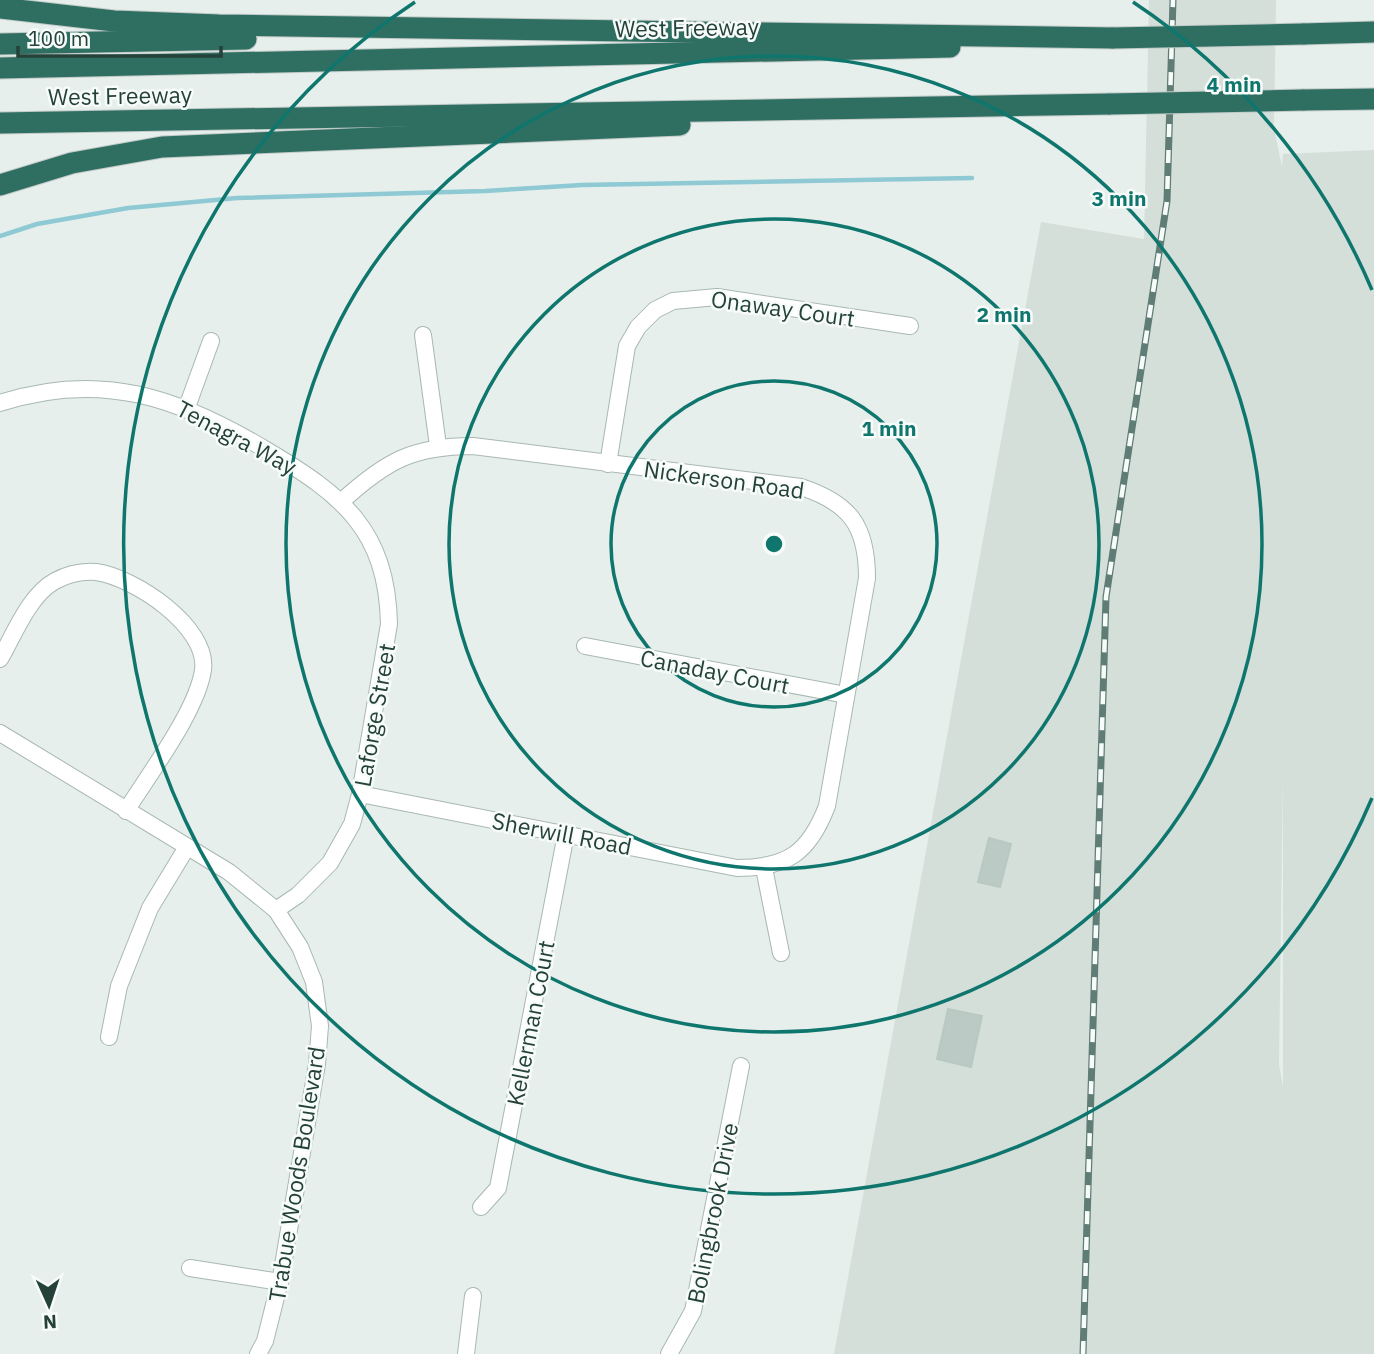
<svg xmlns="http://www.w3.org/2000/svg" width="1374" height="1354" font-family="'IBM Plex Sans',sans-serif">
  <style>
    .built { fill: #d4dfda; fill-rule: evenodd }
    .lines { fill: none; stroke-linecap: round; stroke-linejoin: round }
    .stream { stroke: #8ec9d4; stroke-width: 4.5 }
    .building { fill: #bbcac4; stroke: #b8c9c2; stroke-width: 2 }
    .street-casing { stroke: #a8b8b2; stroke-width: 18 }
    .highway-casing { stroke: #c2cac8; stroke-width: 23 }
    .street { stroke: #fff; stroke-width: 16 }
    .highway { stroke: #2f6f62; stroke-width: 21 }
    .rail-casing { stroke: #5f7d75; stroke-width: 7 }
    .rail { stroke: #f7fbf9; stroke-width: 4.5; stroke-dasharray: 13; stroke-linecap: butt }
    .highway-bridge-casing { stroke: #c2cac8; stroke-width: 23; stroke-linecap: butt }
    .highway-bridge { stroke: #2f6f62; stroke-width: 21 }
    .ring { fill: none; stroke: #0f766e; stroke-width: 3.5 }
    .labels { text-anchor: middle; dominant-baseline: central; stroke-width: 5; stroke-linejoin: round; paint-order: stroke }
    .street-label { font-size: 23px; fill: #24423a; stroke: #f7fbf9 }
    .centre { fill: #0f766e; stroke: #f7fbf9; stroke-width: 3.5 }
    .ring-label { font-size: 21px; text-anchor: middle; font-weight: bold; fill: #0f766e; stroke: #f7fbf9; stroke-width: 5; stroke-linejoin: round; paint-order: stroke }
  </style>
  <rect width="100%" height="100%" fill="#e6efeb"/>
  <path class="built" d="M 1149,0 L 1276,0 L 1274,128 L 1282,167 L 1283,154 L 1374,150 L 1374,1354 L 834,1354 L 1041,222 L 1144,239 ZM 1283,777 L 1283,1087 L 1279,1064 Z"/>
  <g class="lines">
    <path class="stream" d="M 0,236 L 37,224 L 128,208 L 237,198 L 485,191 L 582,185 L 972,178"/>
  </g>
  <g class="building">
    <path d="M 989,838 L 1011,844 L 1000,887 L 978,882 Z"/>
    <path d="M 948,1009 L 982,1016 L 971,1067 L 937,1059 Z"/>
  </g>
  <g class="lines">
    <defs>
      <g id="street">
        <path d="M 423,335 L 438,446"/>
        <path d="M 0,403 C 102,370 180,398 268,451 C 342,495 387,530 389,624 L 360,794 L 352,824 L 330,863 L 298,895 L 276,910"/>
        <path d="M 187,407 L 211,341"/>
        <path d="M 608,464 L 627,346 L 638,327 L 655,310 L 673,301 L 717,297 L 910,326"/>
        <path d="M 342,501 C 386,461 413,446 473,446 L 801,487 C 850,503 867,526 867,578 L 827,806 C 809,853 787,868 737,868 L 360,794"/>
        <path d="M 585,646 L 846,695"/>
        <path d="M 0,659 C 14,635 29,595 55,581 C 68,574 82,571 96,572 C 134,577 209,627 203,670 C 197,711 149,774 126,811"/>
        <path d="M 0,733 L 229,872 L 276,910 L 300,947 L 314,982 L 320,1026 L 317,1064 L 281,1277 L 265,1341 L 258,1354"/>
        <path d="M 764,868 L 781,953"/>
        <path d="M 109,1037 L 119,986 L 150,908 L 187,847"/>
        <path d="M 481,1207 L 498,1188 L 566,834"/>
        <path d="M 190,1268 L 280,1282"/>
        <path d="M 466,1354 L 473,1296"/>
        <path d="M 669,1354 L 693,1311 L 741,1066"/>
      </g>
      <g id="highway">
        <path d="M 0,8 L 114,21 L 219,25 L 1113,38"/>
        <path d="M 1303,34 L 1374,32"/>
        <path d="M 0,44 L 246,39"/>
        <path d="M 0,68 L 950,47"/>
        <path d="M 1303,100 L 1374,99"/>
        <path d="M 0,123 L 1110,104"/>
        <path d="M 0,185 L 72,163 L 162,147 L 680,125"/>
      </g>
    </defs>
    <use href="#street" class="street-casing"/>
    <use href="#highway" class="highway-casing"/>
    <use href="#street" class="street"/>
    <use href="#highway" class="highway"/>
    <defs>
      <path id="rail" d="M 1083,1354 L 1106,597 L 1167,201 L 1173,0"/>
    </defs>
    <use href="#rail" class="rail-casing"/>
    <use href="#rail" class="rail"/>
    <defs>
      <g id="highway-bridge">
        <path d="M 1113,38 L 1303,34"/>
        <path d="M 1110,104 L 1303,100"/>
      </g>
    </defs>
    <use href="#highway-bridge" class="highway-bridge-casing"/>
    <use href="#highway-bridge" class="highway-bridge"/>
  </g>
  <g class="ring">
    <circle cx="774" cy="544" r="163"/>
    <circle cx="774" cy="544" r="325"/>
    <circle cx="774" cy="544" r="488"/>
    <path d="M1372 798A650 650 0 1 1 415 2M1133 2A650 650 0 0 1 1372 290"/>
  </g>
  <g class="labels">
    <g class="street-label">
      <text transform="translate(687 27) rotate(-1)">West Freeway</text>
      <text transform="translate(120 95) rotate(-1)">West Freeway</text>
      <text transform="translate(783 308) rotate(8)">Onaway Court</text>
      <text transform="translate(237 437) rotate(28)">Tenagra Way</text>
      <text transform="translate(724 479) rotate(8)">Nickerson Road</text>
      <text transform="translate(715 671) rotate(11)">Canaday Court</text>
      <text transform="translate(374 715) rotate(-80)">Laforge Street</text>
      <text transform="translate(562 833) rotate(11)">Sherwill Road</text>
      <text transform="translate(530 1023) rotate(-79)">Kellerman Court</text>
      <text transform="translate(296 1174) rotate(-81)">Trabue Woods Boulevard</text>
      <text transform="translate(712 1213) rotate(-79)">Bolingbrook Drive</text>
    </g>
  </g>
  <circle cx="774" cy="544" r="10" class="centre"/>
  <g class="ring-label">
    <text x="1234" y="92">4 min</text>
    <text x="1119" y="206">3 min</text>
    <text x="1004" y="322">2 min</text>
    <text x="889" y="436">1 min</text>
  </g>
  <g transform="translate(49 1305) rotate(177)" stroke="#f7fbf9" stroke-width="5" paint-order="stroke">
  <path d="M0-5L12 26L0 18L-12 26Z" fill="#24423a"/>
  <text y="-10" font-size="19" font-weight="bold" text-anchor="middle" fill="#24423a">N</text>
  </g>
  <path d="M18 46v10h203v-10" fill="none" stroke="#24423a" stroke-width="3.5"/>
  <text x="28" y="46" font-size="21" fill="#24423a" stroke="#f7fbf9" stroke-width="5" paint-order="stroke">100 m</text>
</svg>
